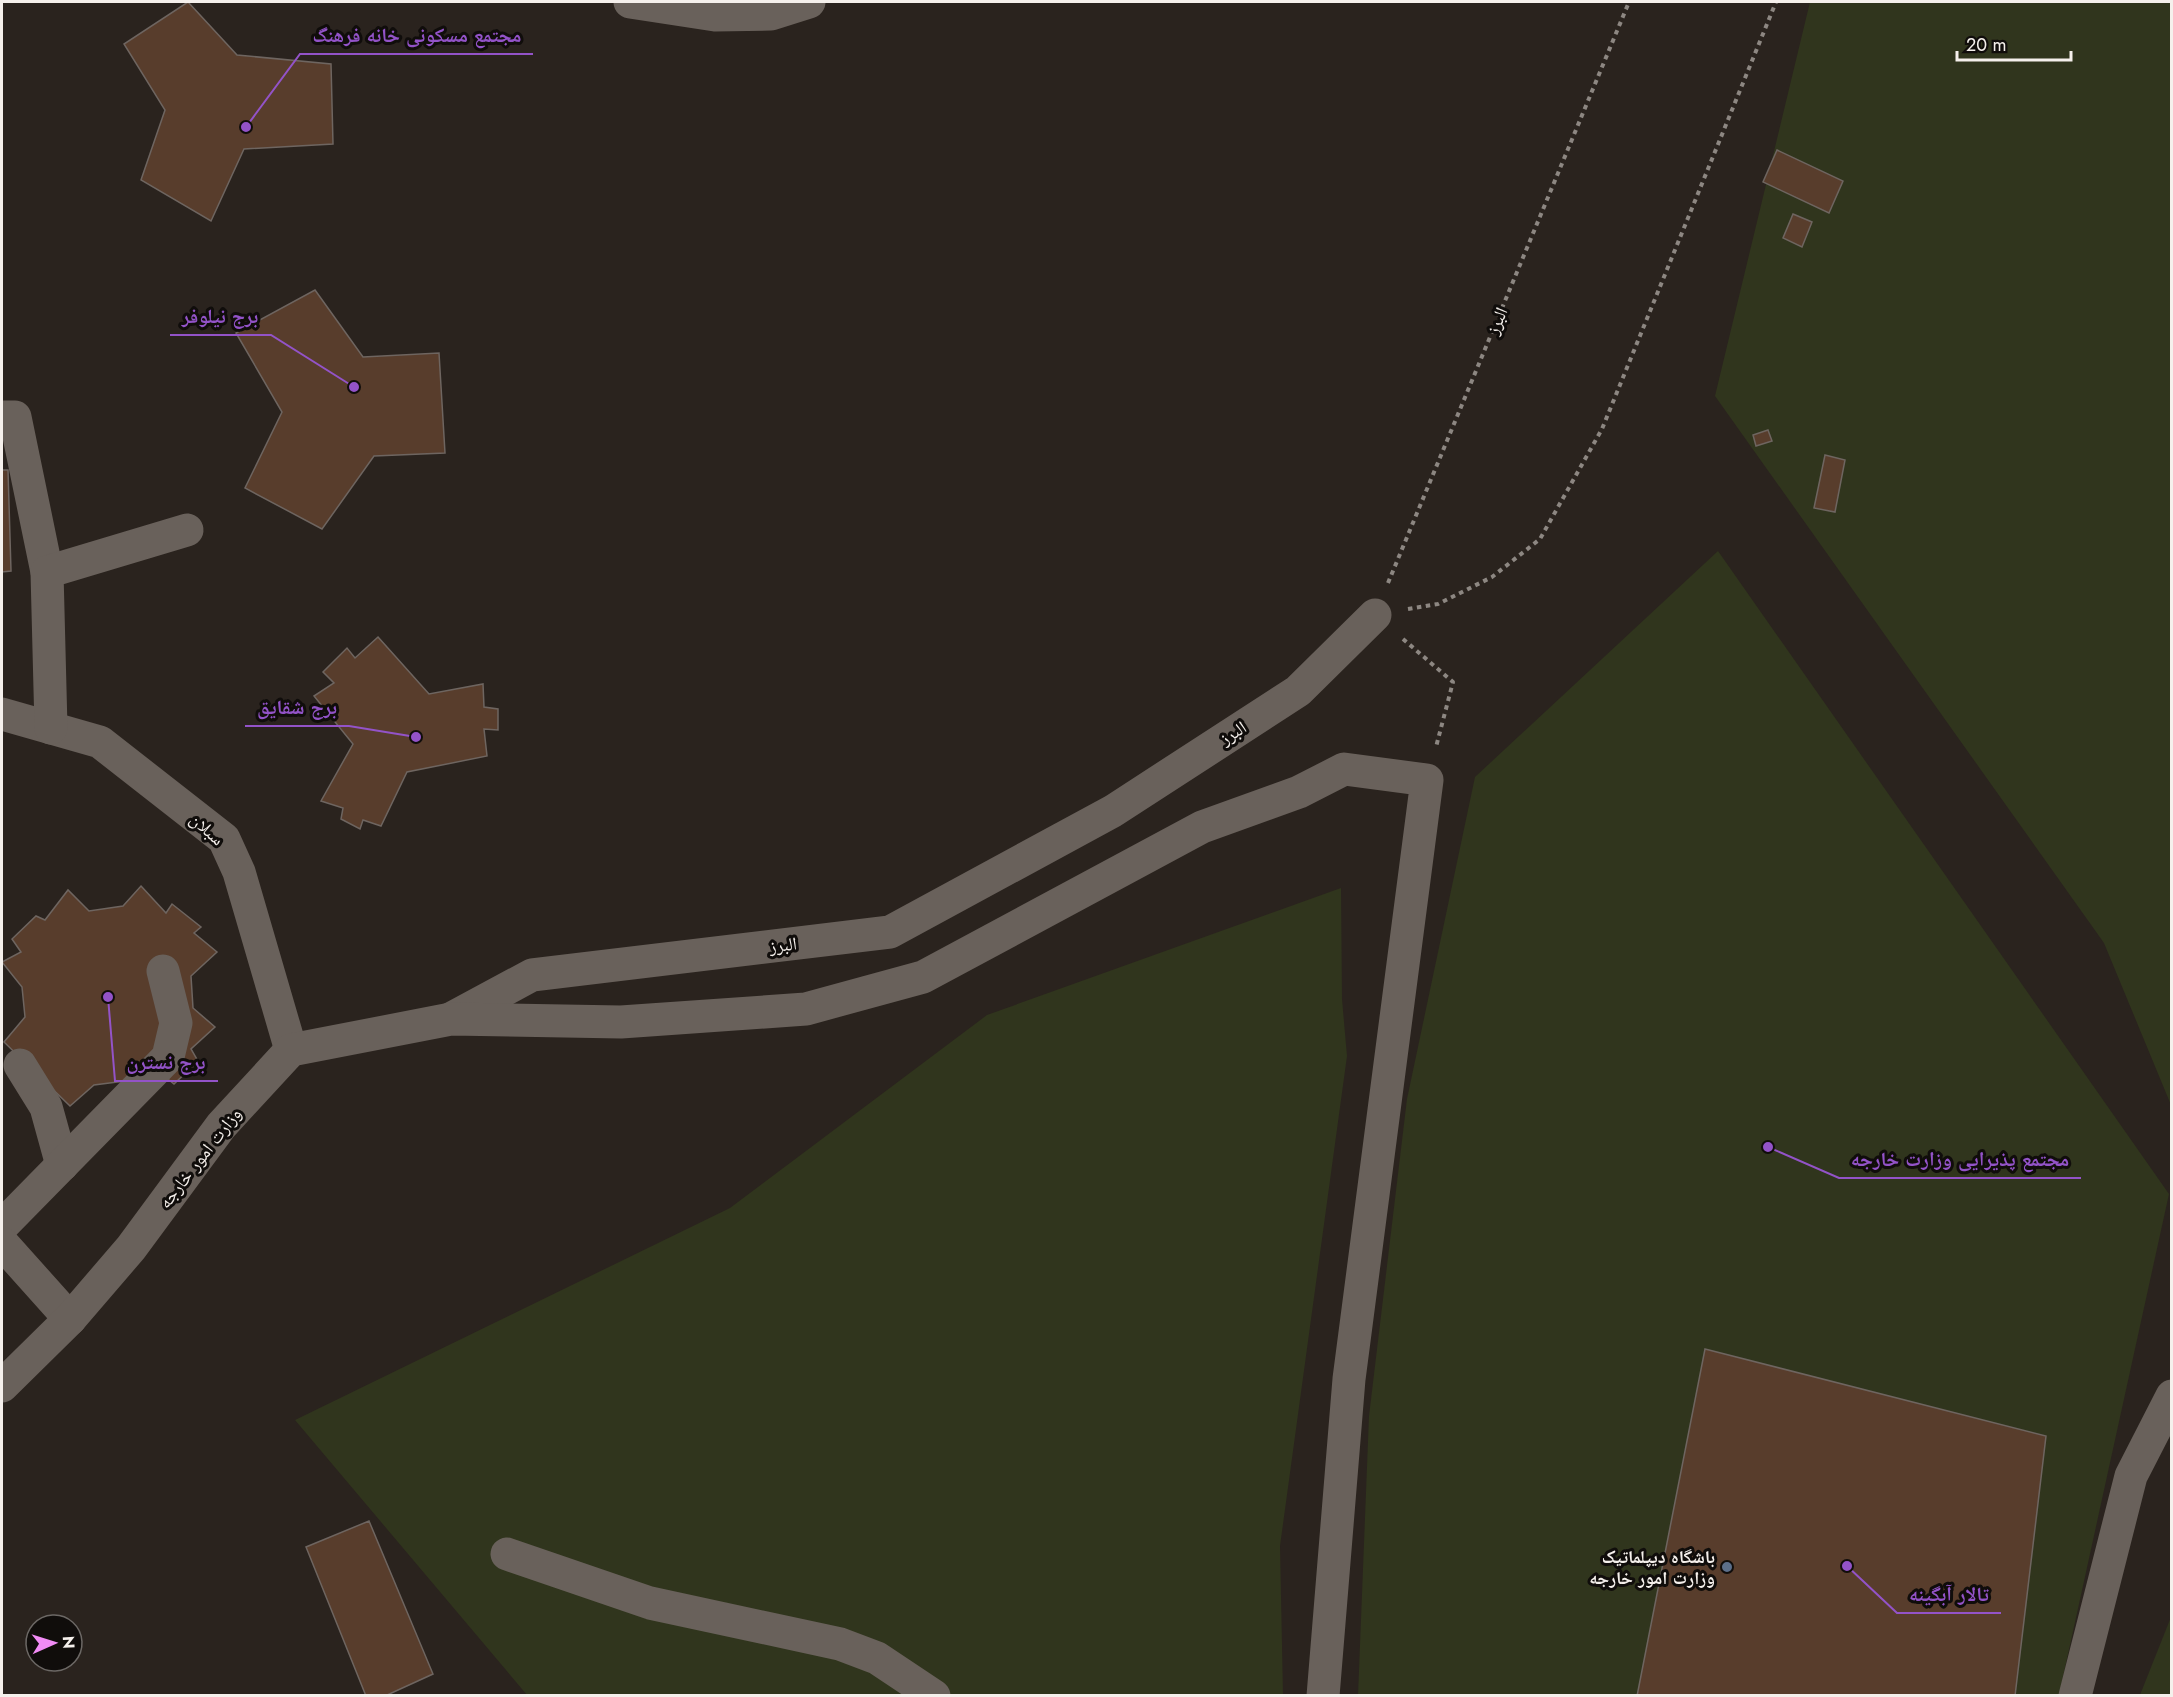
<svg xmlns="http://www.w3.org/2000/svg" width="2173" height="1697" font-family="Jost,'Noto Naskh Arabic',sans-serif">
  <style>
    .green { fill: #30351d }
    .building { fill: #583d2c; stroke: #6e6560; stroke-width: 1.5 }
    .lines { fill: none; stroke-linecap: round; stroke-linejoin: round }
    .path { stroke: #8d8782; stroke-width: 4; stroke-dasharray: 4.5 4.5; stroke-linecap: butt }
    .minor { stroke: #69615b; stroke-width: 33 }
    .service-dot { fill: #5c6f8a; stroke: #100d0b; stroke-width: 2 }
    .labels { text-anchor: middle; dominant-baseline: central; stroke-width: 6; stroke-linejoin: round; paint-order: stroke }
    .street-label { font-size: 18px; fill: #f5f0ec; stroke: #100d0b }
    .poi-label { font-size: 18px; font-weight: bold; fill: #f5f0ec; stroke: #100d0b; text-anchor: end }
    .leader { fill: none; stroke: #9353c8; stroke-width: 2 }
    .callout-dot { fill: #9353c8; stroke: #100d0b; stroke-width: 2 }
    .callout-label { font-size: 20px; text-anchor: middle; font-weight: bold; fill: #9353c8; stroke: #100d0b; stroke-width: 6; stroke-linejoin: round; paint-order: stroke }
  </style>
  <rect width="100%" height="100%" fill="#2a231e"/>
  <g class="green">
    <path d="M 1810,2 L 2171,2 L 2171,1105 L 2104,943 L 1715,396 Z"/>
    <path d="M 1718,551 L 2169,1194 L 2059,1695 L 1358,1696 L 1369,1416 L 1407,1099 L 1475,777 Z"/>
    <path d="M 1341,888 L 1342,999 L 1347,1056 L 1280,1546 L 1283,1695 L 527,1695 L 295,1420 L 730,1208 L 987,1015 Z"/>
    <path d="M 2171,1617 L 2171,1695 L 2140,1695 Z"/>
  </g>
  <g class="building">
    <path d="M 188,2 L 237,55 L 331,64 L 333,144 L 244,149 L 211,221 L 141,180 L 165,110 L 124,44 Z"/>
    <path d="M 1777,150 L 1843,181 L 1829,213 L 1763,182 Z"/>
    <path d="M 1793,214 L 1812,222 L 1802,247 L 1783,238 Z"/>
    <path d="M 315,290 L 363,357 L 439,353 L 445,453 L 374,456 L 322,529 L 245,488 L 282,412 L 236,333 Z"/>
    <path d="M 1768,430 L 1772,441 L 1756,446 L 1753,435 Z"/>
    <path d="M 1825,455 L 1845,460 L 1835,512 L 1814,508 Z"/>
    <path d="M 2,470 L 8,470 L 11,571 L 2,572 Z"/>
    <path d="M 378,637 L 429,694 L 483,684 L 484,707 L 498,709 L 498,730 L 484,729 L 487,756 L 407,772 L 381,826 L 363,820 L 360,829 L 341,819 L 343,808 L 321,801 L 353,744 L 314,696 L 334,683 L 323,672 L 347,648 L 355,658 Z"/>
    <path d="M 141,886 L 166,913 L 172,904 L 201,927 L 194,933 L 217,952 L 191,976 L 193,1008 L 215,1027 L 191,1049 L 198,1061 L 174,1084 L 164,1076 L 94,1085 L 70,1106 L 4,1042 L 25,1017 L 22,987 L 2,962 L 21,952 L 12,939 L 36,916 L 45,920 L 68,890 L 89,911 L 123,906 Z"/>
    <path d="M 1705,1349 L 2046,1436 L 2015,1696 L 1637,1696 Z"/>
    <path d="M 369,1521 L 433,1674 L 385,1696 L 366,1696 L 306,1547 Z"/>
  </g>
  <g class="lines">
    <g class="path">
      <path d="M 1388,583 L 1629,2"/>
      <path d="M 1408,609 L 1438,604 L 1492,577 L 1540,539 L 1602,429 L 1776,2"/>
      <path d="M 1403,639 L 1453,682 L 1436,747"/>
    </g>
    <g class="minor">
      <path d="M 630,2 L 715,15 L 771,14 L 809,2"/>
      <path d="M 2,417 L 15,417 L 47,572"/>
      <path d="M 2,714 L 100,742 L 224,839 L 239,872 L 291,1050"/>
      <path d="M 51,728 L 47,572 L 187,530"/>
      <path d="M 452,1018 L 532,975 L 890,932 L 1113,811 L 1298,691 L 1375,615"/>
      <path d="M 20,1065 L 46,1107 L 62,1165"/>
      <path d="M 2,1226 L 168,1057 L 176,1023 L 163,971"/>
      <path d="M 2,1243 L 70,1319"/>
      <path d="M 2,1386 L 70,1319 L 131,1248 L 221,1126 L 291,1050 L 451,1019 L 621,1022 L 806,1009 L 923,977 L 1202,827 L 1299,792 L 1344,769 L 1427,780 L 1349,1379 L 1323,1696"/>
      <path d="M 507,1554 L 650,1603 L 840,1644 L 877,1658 L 934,1696"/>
      <path d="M 2075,1696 L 2131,1476 L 2172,1396"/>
    </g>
  </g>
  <circle class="service-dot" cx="1727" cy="1567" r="6"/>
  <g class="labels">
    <g class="street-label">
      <text transform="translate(1497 321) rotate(-67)">البرز</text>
      <text transform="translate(1233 733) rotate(-33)">البرز</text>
      <text transform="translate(207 829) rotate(42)">سبلان</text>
      <text transform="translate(783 945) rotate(-7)">البرز</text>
      <text transform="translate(200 1158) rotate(-52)">وزارت امور خارجه</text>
    </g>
    <g class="poi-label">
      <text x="1715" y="1557">باشگاه دیپلماتیک<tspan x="1715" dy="21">وزارت امور خارجه</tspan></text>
    </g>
  </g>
  <path class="leader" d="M246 127L300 54H533M354 387L271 335H170M416 737L349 726H245M108 997L115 1081H218M1768 1147L1839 1178H2081M1847 1566L1897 1613H2001"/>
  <g class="callout-dot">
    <circle cx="246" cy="127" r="6"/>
    <circle cx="354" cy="387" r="6"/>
    <circle cx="416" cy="737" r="6"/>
    <circle cx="108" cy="997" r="6"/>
    <circle cx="1768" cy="1147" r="6"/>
    <circle cx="1847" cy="1566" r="6"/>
  </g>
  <g class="callout-label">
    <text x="417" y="42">مجتمع مسکونی خانه فرهنگ</text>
    <text x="220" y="323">برج نیلوفر</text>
    <text x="297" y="714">برج شقایق</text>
    <text x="166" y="1069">برج نسترن</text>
    <text x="1960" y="1166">مجتمع پذیرایی وزارت خارجه</text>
    <text x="1949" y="1601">تالار آبگینه</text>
  </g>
  <rect width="2173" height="1697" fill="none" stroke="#f5f0ec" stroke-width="6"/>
  <g transform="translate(54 1643) rotate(87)"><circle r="28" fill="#100d0b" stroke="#6c6865" stroke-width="1.5"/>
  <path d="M0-4.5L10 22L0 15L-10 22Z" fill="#f18bf5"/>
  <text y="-9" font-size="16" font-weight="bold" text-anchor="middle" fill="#f5f0ec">N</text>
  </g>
  <path d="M1957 51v9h114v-9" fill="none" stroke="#f5f0ec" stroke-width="3"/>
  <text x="1966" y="51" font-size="18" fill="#f5f0ec" stroke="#100d0b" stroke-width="4.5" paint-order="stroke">20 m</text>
</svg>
